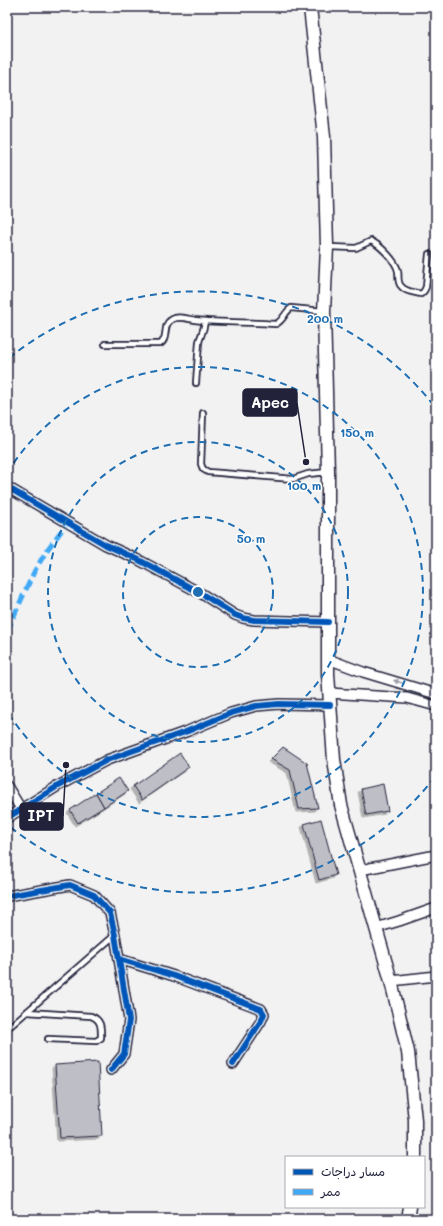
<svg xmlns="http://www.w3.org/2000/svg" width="443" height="1226" font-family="Mali,'Playpen Sans Arabic',sans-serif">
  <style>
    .building { fill: #bebec6; stroke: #22223b; filter: url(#shadow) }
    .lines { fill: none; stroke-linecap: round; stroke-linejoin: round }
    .lane-casing { stroke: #22223b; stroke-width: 8 }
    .street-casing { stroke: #22223b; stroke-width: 12 }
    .secondary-casing { stroke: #22223b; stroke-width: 15 }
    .lane { stroke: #fff; stroke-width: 4.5 }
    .street { stroke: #fff; stroke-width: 9 }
    .secondary { stroke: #fff; stroke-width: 12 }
    .quiet { stroke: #3fa9f5; stroke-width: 5; stroke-dasharray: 10 5; stroke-linecap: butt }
    .cycleway-casing { stroke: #fff; stroke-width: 8 }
    .cycleway { stroke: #0057b8; stroke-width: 6 }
    .oneway { fill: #9c9ca7 }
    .ring { fill: none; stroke: #1f6fb2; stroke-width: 2; stroke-dasharray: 7 5 }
    .centre { fill: #1f6fb2; stroke: #fff; stroke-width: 2 }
    .ring-label { font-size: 12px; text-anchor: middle; font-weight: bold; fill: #1f6fb2; stroke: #fff; stroke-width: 3; stroke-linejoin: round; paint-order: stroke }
    .leader { fill: none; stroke: #22223b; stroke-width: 1.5 }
    .callout-dot { fill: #22223b; stroke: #fff; stroke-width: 1.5 }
    .callout { fill: #22223b; stroke: #22223b; stroke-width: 1.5 }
    .callout-label { font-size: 15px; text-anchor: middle; font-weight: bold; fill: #fff }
  </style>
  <defs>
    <filter id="shadow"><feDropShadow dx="-3" dy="3" stdDeviation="0" flood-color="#0004"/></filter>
  </defs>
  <rect width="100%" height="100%" fill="#f2f2f3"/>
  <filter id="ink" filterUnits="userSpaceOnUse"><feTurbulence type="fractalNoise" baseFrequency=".025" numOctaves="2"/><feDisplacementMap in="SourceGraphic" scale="8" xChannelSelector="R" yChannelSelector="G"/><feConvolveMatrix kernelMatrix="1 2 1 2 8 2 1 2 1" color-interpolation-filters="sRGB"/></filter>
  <g filter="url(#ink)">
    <g class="building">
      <path d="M 283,747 L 307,763 L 318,808 L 299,809 L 290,770 L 271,759 Z"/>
      <path d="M 180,753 L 189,767 L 142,800 L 133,786 Z"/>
      <path d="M 119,778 L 128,791 L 104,807 L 96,793 Z"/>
      <path d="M 383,784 L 388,811 L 366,815 L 361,789 Z"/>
      <path d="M 96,793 L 104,807 L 78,823 L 70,810 Z"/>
      <path d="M 321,819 L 336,875 L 319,880 L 304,824 Z"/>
      <path d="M 98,1062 L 102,1136 L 60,1138 L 55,1065 Z"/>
    </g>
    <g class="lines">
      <defs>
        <g id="lane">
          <path d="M 329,247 L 356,248 L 371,241 C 380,245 396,261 398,271 C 399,276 397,282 401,286 C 405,292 414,292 421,294 L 424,291 L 426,287 L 429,254"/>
          <path d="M 105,344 L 160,344 C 169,339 162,325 171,320 C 177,315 188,319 195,320 C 222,323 249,322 276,324 C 284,320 284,313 291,308 L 323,311"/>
          <path d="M 196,383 L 199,342 C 201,334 204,331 205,321"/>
          <path d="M 203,413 L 201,464 L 203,469 L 208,472 L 293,479 L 308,474 L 328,472"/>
          <path d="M 27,1012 L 91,1016 C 102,1020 101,1028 101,1038 L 96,1041 L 48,1039"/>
          <path d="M 7,1029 L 115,935"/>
        </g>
        <g id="street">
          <path d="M 7,487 L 106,545 L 137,559 L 202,594 L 235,615 L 243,618 L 254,620 L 328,622"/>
          <path d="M 328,659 L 363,672 L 436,694"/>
          <path d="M 329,693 L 407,698 L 436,706"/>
          <path d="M 7,786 L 21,809"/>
          <path d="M 7,818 L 58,786 L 107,760 L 188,731 L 231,713 L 256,706 L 279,704 L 330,705"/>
          <path d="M 360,870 L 436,855"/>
          <path d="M 7,896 L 70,885 L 94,895 L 110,913 L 115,935 L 129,1020 L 124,1054 L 111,1070"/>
          <path d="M 376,928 L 399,921 L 436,908"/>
          <path d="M 119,959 L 174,976 L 261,1009 L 264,1014 L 261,1021 L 233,1064"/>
          <path d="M 391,981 L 436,976"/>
        </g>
        <g id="secondary">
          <path d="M 310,7 L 324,137 L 327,247 L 324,312 L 328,472 L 328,674 L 334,760 L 341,805 L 391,981 L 408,1052 L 415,1120 L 415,1157"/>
          <path d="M 408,1219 L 410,1207"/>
        </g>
      </defs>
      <use href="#lane" class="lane-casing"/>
      <use href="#street" class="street-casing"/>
      <use href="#secondary" class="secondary-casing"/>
      <use href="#lane" class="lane"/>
      <use href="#street" class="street"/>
      <use href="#secondary" class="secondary"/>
      <path class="quiet" d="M 7,631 L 34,572 L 47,550 L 68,522"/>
      <defs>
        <g id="cycleway">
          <path d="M 7,487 L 106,545 L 137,559 L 202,594 L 235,615 L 243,618 L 254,620 L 328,622"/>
          <path d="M 7,818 L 58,786 L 107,760 L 188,731 L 231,713 L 256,706 L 279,704 L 330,705"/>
          <path d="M 7,896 L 70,885 L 94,895 L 110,913 L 115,935 L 129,1020 L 124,1054 L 111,1070"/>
          <path d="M 119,959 L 174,976 L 261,1009 L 264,1014 L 261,1021 L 233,1064"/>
        </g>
      </defs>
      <use href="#cycleway" class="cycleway-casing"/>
      <use href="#cycleway" class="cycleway"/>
    </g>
    <defs><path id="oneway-solid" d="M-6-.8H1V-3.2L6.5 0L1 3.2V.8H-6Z"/></defs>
    <use class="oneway" href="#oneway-solid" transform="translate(399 682) rotate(-163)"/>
  </g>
  <g class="ring">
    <circle cx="198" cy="592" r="75"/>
    <circle cx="198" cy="592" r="150"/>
    <path d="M7 473A225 225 0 1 1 7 711"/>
    <path d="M435 777A301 301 0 0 1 9 826M9 358A301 301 0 0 1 435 407"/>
  </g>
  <circle cx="198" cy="592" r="6" class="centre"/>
  <g class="ring-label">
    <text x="325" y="323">200 m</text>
    <text x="357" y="437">150 m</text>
    <text x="304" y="490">100 m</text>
    <text x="251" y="543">50 m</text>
  </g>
  <path class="leader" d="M306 462L297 403M66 765L63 816"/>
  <g class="callout-dot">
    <circle cx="306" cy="462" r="4"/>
    <circle cx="66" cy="765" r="4"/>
  </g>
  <g class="callout">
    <rect x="243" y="389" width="54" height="27" rx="4"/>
    <rect x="20" y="803" width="43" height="27" rx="4"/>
  </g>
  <g class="callout-label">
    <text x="270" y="408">Apec</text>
    <text x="41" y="821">IPT</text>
  </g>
  <rect width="443" height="1226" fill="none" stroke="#fff" stroke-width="24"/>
  <rect x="12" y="12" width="419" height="1202" fill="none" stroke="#22223b" stroke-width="1.5" filter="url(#ink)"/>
  <rect x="285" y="1156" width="140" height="52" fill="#ffffff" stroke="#a7a7b1"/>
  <rect x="293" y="1169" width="20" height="6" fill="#0057b8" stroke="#a7a7b1"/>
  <text x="321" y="1176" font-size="12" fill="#22223b">مسار دراجات</text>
  <rect x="293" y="1189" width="20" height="6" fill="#3fa9f5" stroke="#a7a7b1"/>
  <text x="321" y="1196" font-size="12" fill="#22223b">ممر</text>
</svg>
